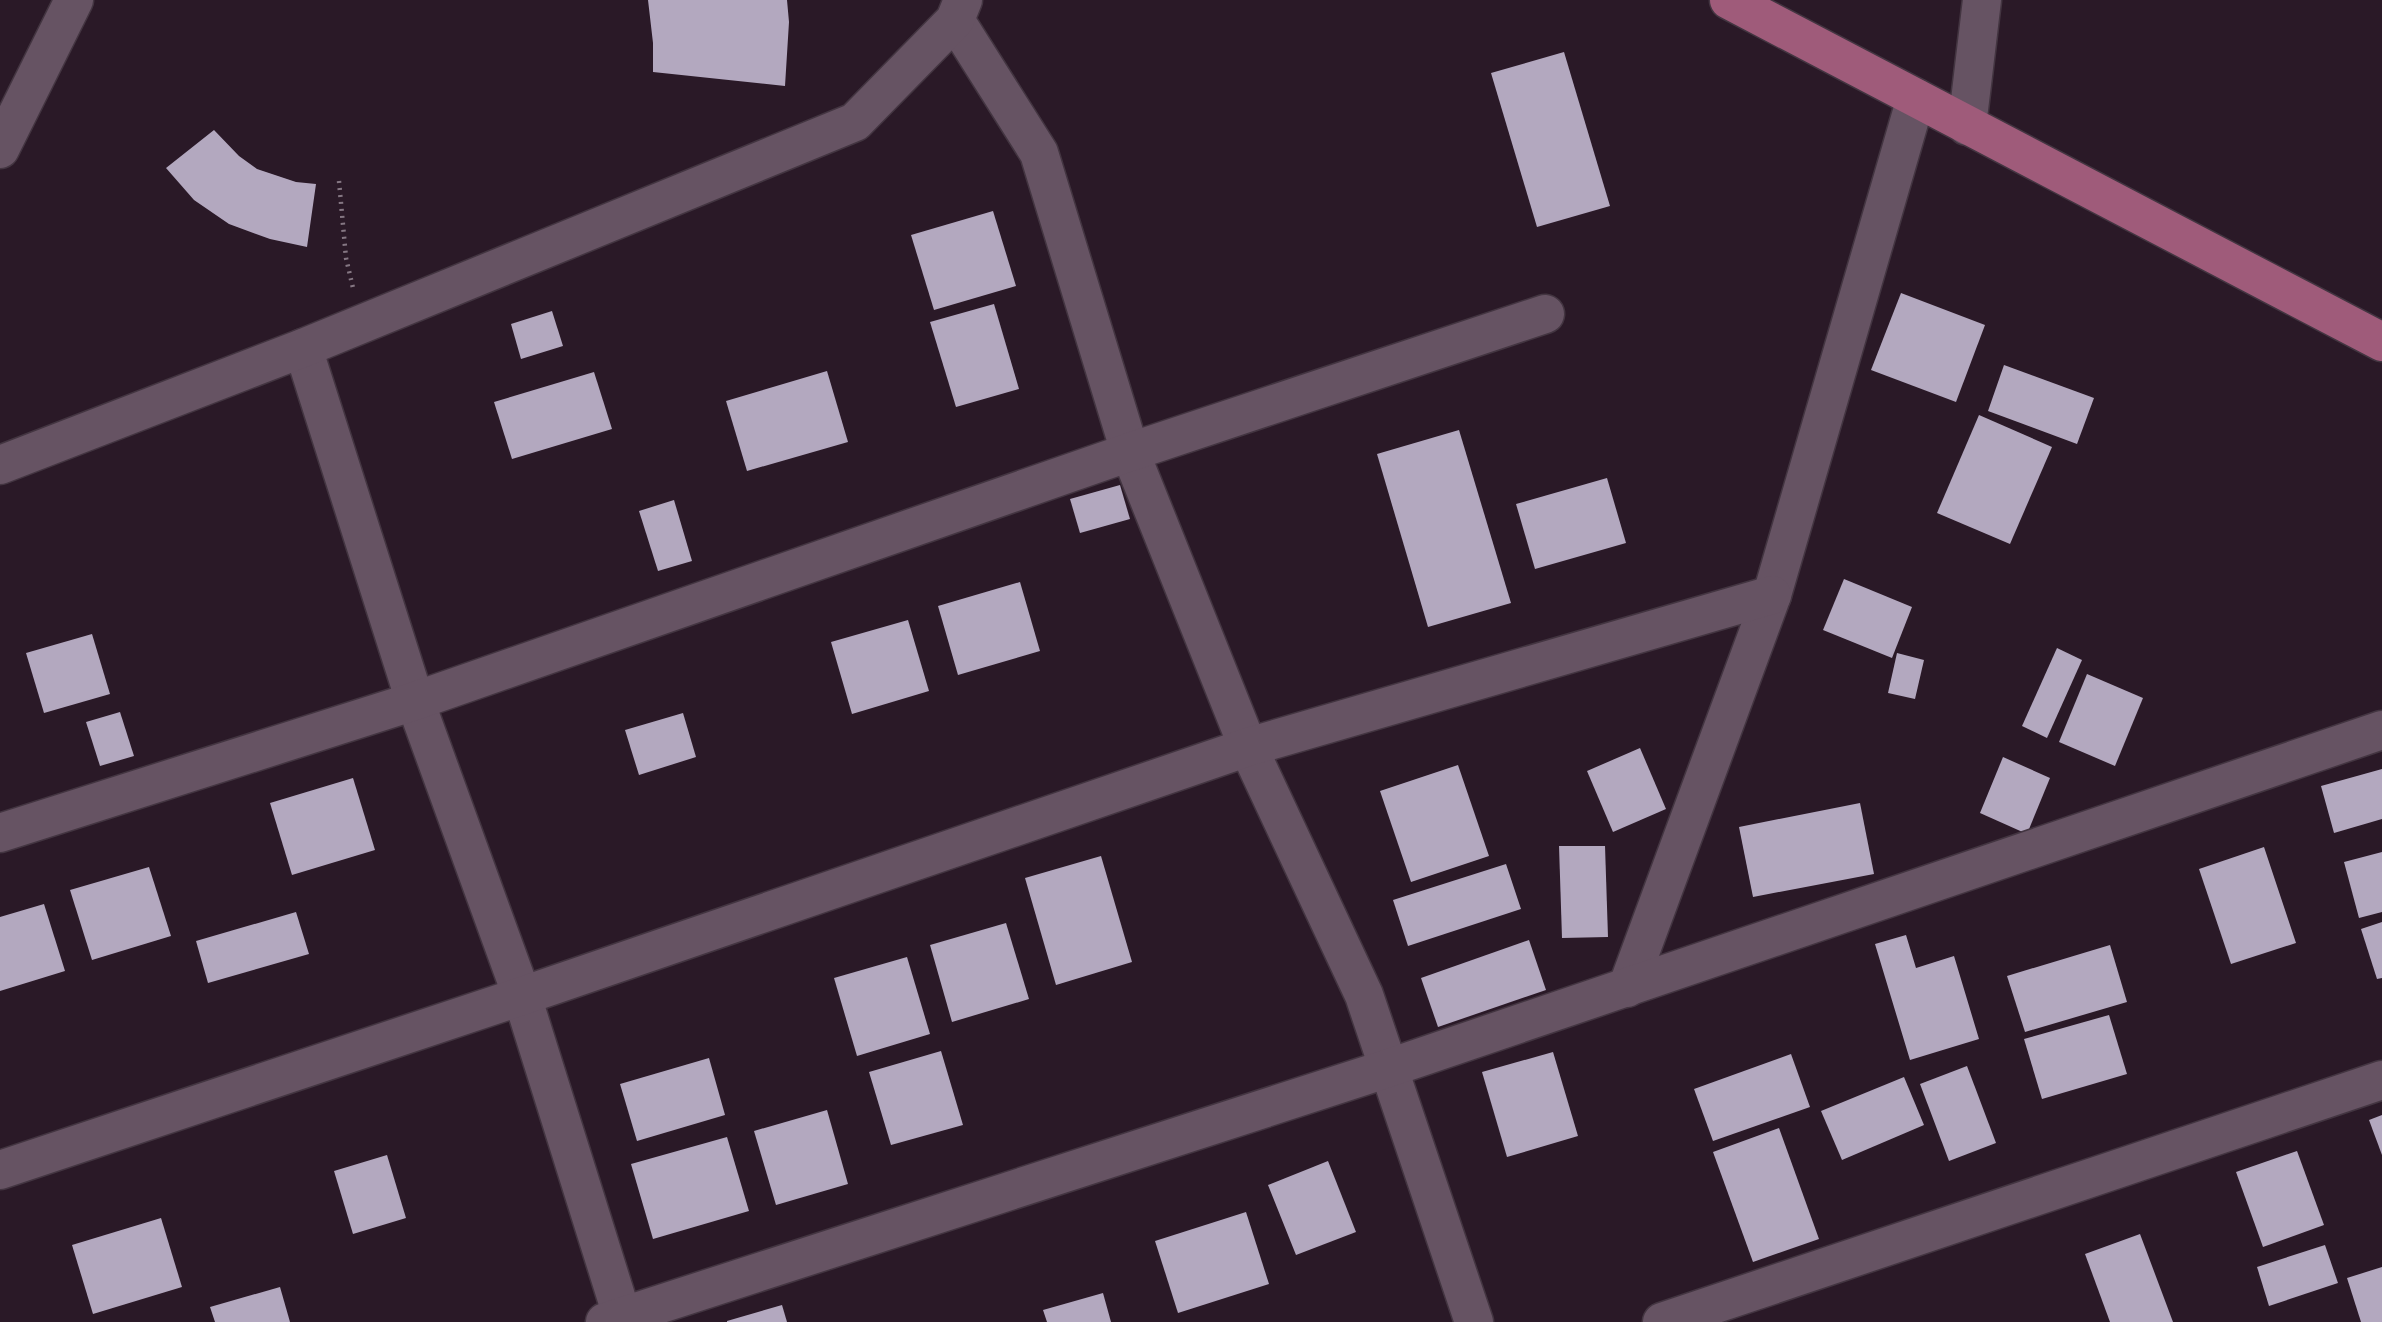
<svg xmlns="http://www.w3.org/2000/svg" width="2382" height="1322" font-family="Spectral,serif">
  <style>
    .building { fill: #b3a8bf }
    .lines { fill: none; stroke-linecap: round; stroke-linejoin: round }
    .minor-casing { stroke: #433541; stroke-width: 41 }
    .major-casing { stroke: #433541; stroke-width: 41 }
    .path { stroke: #857783; stroke-width: 4.5; stroke-dasharray: 2 5; stroke-linecap: butt }
    .minor { stroke: #665363; stroke-width: 38 }
    .major { stroke: #9f5b7a; stroke-width: 38 }
  </style>
  <rect width="100%" height="100%" fill="#2a1927"/>
  <g class="building">
    <path d="M 648,0 L 787,0 L 789,22 L 785,86 L 653,72 L 653,43 Z"/>
    <path d="M 1564,52 L 1610,206 L 1537,227 L 1491,73 Z"/>
    <path d="M 214,130 L 239,156 L 257,169 L 296,182 L 316,184 L 307,247 L 270,239 L 229,224 L 194,200 L 166,168 Z"/>
    <path d="M 993,211 L 1016,286 L 934,310 L 911,235 Z"/>
    <path d="M 1901,293 L 1985,325 L 1956,402 L 1871,370 Z"/>
    <path d="M 994,304 L 1019,389 L 956,407 L 930,322 Z"/>
    <path d="M 552,311 L 563,346 L 521,359 L 511,324 Z"/>
    <path d="M 2004,365 L 2094,398 L 2077,444 L 1988,411 Z"/>
    <path d="M 827,371 L 848,442 L 747,471 L 726,401 Z"/>
    <path d="M 594,372 L 612,429 L 512,459 L 494,402 Z"/>
    <path d="M 1979,415 L 2052,447 L 2010,544 L 1937,513 Z"/>
    <path d="M 1459,430 L 1511,603 L 1428,627 L 1377,454 Z"/>
    <path d="M 1607,478 L 1626,543 L 1535,569 L 1516,504 Z"/>
    <path d="M 1120,485 L 1130,519 L 1080,533 L 1070,499 Z"/>
    <path d="M 674,500 L 692,561 L 658,571 L 639,511 Z"/>
    <path d="M 1844,579 L 1912,607 L 1892,658 L 1823,630 Z"/>
    <path d="M 1020,582 L 1040,651 L 958,675 L 938,606 Z"/>
    <path d="M 908,620 L 929,691 L 852,714 L 831,642 Z"/>
    <path d="M 92,634 L 110,694 L 44,713 L 26,653 Z"/>
    <path d="M 2057,648 L 2082,660 L 2047,738 L 2022,726 Z"/>
    <path d="M 1897,653 L 1924,660 L 1915,699 L 1888,693 Z"/>
    <path d="M 2087,674 L 2143,698 L 2115,766 L 2059,742 Z"/>
    <path d="M 120,712 L 134,756 L 100,766 L 86,722 Z"/>
    <path d="M 683,713 L 696,757 L 639,775 L 625,730 Z"/>
    <path d="M 1640,748 L 1666,809 L 1613,832 L 1587,771 Z"/>
    <path d="M 2003,757 L 2050,778 L 2027,834 L 1980,813 Z"/>
    <path d="M 1458,765 L 1489,856 L 1411,882 L 1380,791 Z"/>
    <path d="M 2382,769 L 2382,819 L 2334,833 L 2321,786 Z"/>
    <path d="M 353,778 L 375,850 L 292,875 L 270,803 Z"/>
    <path d="M 1860,803 L 1874,874 L 1753,897 L 1739,827 Z"/>
    <path d="M 1559,846 L 1605,846 L 1608,937 L 1562,938 Z"/>
    <path d="M 2264,847 L 2296,943 L 2231,964 L 2199,869 Z"/>
    <path d="M 2382,852 L 2382,912 L 2359,918 L 2344,862 Z"/>
    <path d="M 1101,856 L 1132,962 L 1056,985 L 1025,878 Z"/>
    <path d="M 1506,864 L 1521,909 L 1408,946 L 1393,900 Z"/>
    <path d="M 149,867 L 171,936 L 92,960 L 70,890 Z"/>
    <path d="M 44,904 L 65,971 L 0,991 L 0,917 Z"/>
    <path d="M 296,912 L 309,954 L 208,983 L 196,941 Z"/>
    <path d="M 2382,922 L 2382,978 L 2377,979 L 2361,929 Z"/>
    <path d="M 1006,923 L 1029,999 L 952,1022 L 930,945 Z"/>
    <path d="M 1906,935 L 1916,968 L 1954,956 L 1979,1039 L 1910,1060 L 1875,944 Z"/>
    <path d="M 1529,940 L 1546,990 L 1438,1027 L 1421,978 Z"/>
    <path d="M 2110,945 L 2127,1002 L 2025,1032 L 2007,976 Z"/>
    <path d="M 907,957 L 930,1034 L 857,1056 L 834,978 Z"/>
    <path d="M 2109,1015 L 2127,1074 L 2042,1099 L 2024,1039 Z"/>
    <path d="M 941,1051 L 963,1125 L 891,1145 L 869,1072 Z"/>
    <path d="M 1553,1052 L 1578,1136 L 1507,1157 L 1482,1072 Z"/>
    <path d="M 1791,1054 L 1810,1107 L 1713,1141 L 1694,1089 Z"/>
    <path d="M 709,1058 L 725,1115 L 637,1141 L 620,1084 Z"/>
    <path d="M 1967,1066 L 1996,1143 L 1949,1161 L 1920,1084 Z"/>
    <path d="M 1904,1077 L 1924,1125 L 1842,1160 L 1821,1111 Z"/>
    <path d="M 827,1110 L 848,1184 L 776,1205 L 754,1131 Z"/>
    <path d="M 2382,1115 L 2382,1155 L 2369,1120 Z"/>
    <path d="M 1779,1128 L 1819,1239 L 1753,1262 L 1713,1152 Z"/>
    <path d="M 727,1137 L 749,1211 L 653,1239 L 631,1164 Z"/>
    <path d="M 2297,1151 L 2324,1225 L 2263,1247 L 2236,1172 Z"/>
    <path d="M 387,1155 L 406,1218 L 353,1234 L 334,1171 Z"/>
    <path d="M 1328,1161 L 1356,1232 L 1296,1255 L 1268,1185 Z"/>
    <path d="M 1246,1212 L 1269,1284 L 1178,1313 L 1155,1241 Z"/>
    <path d="M 161,1218 L 182,1287 L 93,1314 L 72,1245 Z"/>
    <path d="M 2140,1234 L 2173,1322 L 2110,1322 L 2085,1254 Z"/>
    <path d="M 2325,1245 L 2338,1283 L 2269,1306 L 2257,1267 Z"/>
    <path d="M 2382,1267 L 2382,1322 L 2361,1322 L 2347,1278 Z"/>
    <path d="M 280,1287 L 290,1322 L 215,1322 L 210,1307 Z"/>
    <path d="M 1103,1293 L 1111,1322 L 1047,1322 L 1043,1310 Z"/>
    <path d="M 782,1305 L 787,1322 L 727,1322 L 727,1321 Z"/>
  </g>
  <g class="lines">
    <defs>
      <g id="minor">
        <path d="M 955,20 L 1039,153 L 1130,452 L 1248,747 L 1364,995 L 1474,1322"/>
        <path d="M 1967,126 L 1982,0"/>
        <path d="M 0,149 L 74,0"/>
        <path d="M 303,348 L 415,701 L 522,996 L 624,1322"/>
        <path d="M 0,465 L 303,348 L 855,122 L 955,20 L 963,0"/>
        <path d="M 0,833 L 415,701 L 1130,452 L 1545,314"/>
        <path d="M 1627,988 L 1772,595 L 1916,98"/>
        <path d="M 0,1170 L 522,996 L 1248,747 L 1772,595"/>
        <path d="M 605,1322 L 1389,1068 L 2382,730"/>
        <path d="M 1662,1322 L 2382,1080"/>
      </g>
      <path id="major" d="M 1729,0 L 2382,342"/>
    </defs>
    <use href="#minor" class="minor-casing"/>
    <use href="#major" class="major-casing"/>
    <path class="path" d="M 339,181 L 346,258 L 353,288"/>
    <use href="#minor" class="minor"/>
    <use href="#major" class="major"/>
  </g>
</svg>
